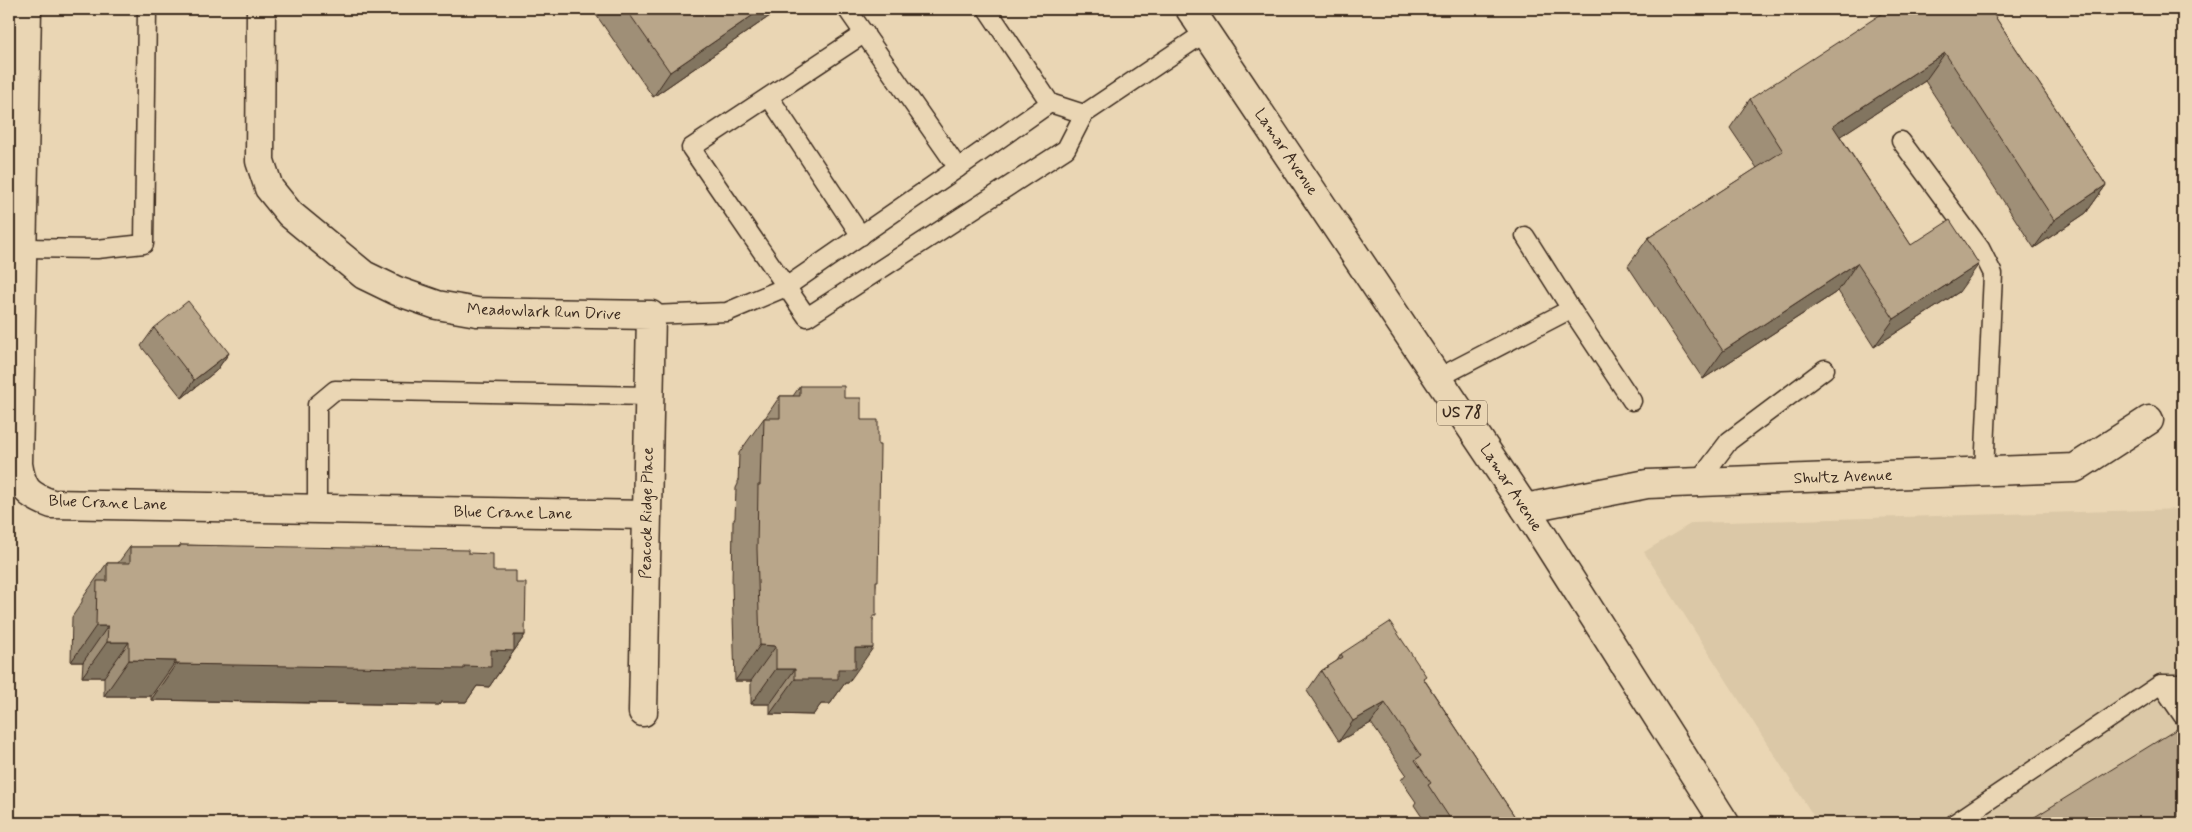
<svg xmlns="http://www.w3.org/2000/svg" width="2192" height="832" font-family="Mynerve,sans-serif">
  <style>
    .built { fill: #dbc8a7 }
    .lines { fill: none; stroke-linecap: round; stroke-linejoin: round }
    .service-casing { stroke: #3b2a1e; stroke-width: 21 }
    .minor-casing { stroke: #3b2a1e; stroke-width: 31 }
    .primary-casing { stroke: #3b2a1e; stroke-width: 31 }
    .service { stroke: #ead6b4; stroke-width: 18 }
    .minor { stroke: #ead6b4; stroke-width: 28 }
    .primary { stroke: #ead6b4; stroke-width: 28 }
    .wall { fill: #9f8f77; stroke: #3b2a1e }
    .shaded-wall { fill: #827461; stroke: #3b2a1e }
    .building { fill: #b9a68a; stroke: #3b2a1e }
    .labels { text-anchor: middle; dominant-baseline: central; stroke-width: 5; stroke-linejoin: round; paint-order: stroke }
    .shield { fill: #ead6b4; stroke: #705e4b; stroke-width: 1 }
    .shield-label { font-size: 15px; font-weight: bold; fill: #3b2a1e }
    .street-label { font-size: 16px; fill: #3b2a1e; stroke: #ead6b4 }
  </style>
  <rect width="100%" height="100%" fill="#ead6b4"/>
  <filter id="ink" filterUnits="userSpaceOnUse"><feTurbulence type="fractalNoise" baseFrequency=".02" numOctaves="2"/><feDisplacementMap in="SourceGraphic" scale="10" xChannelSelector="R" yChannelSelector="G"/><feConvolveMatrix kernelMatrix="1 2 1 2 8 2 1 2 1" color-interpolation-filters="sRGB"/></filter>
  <g filter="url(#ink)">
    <path class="built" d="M 2183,509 L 2183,823 L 1818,823 L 1644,552 L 1692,523 Z"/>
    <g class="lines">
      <defs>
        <g id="service">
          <path d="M 847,9 L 958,168 L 1050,103 L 1084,114 L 1206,32"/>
          <path d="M 987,9 L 1050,103"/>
          <path d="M 865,33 L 691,148 L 807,317 L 1066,149 L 1084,114"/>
          <path d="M 769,97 L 861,236"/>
          <path d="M 1901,141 L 1980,248 L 1993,274 L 1984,472"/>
          <path d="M 1525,236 L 1571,309"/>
          <path d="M 22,248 L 97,249 L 144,244 L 147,9"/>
          <path d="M 651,315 L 727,312 L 786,287 L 958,168"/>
          <path d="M 1438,378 L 1571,309 L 1632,401"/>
          <path d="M 1698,482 L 1729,441 L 1825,369"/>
          <path d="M 317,509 L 317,405 L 335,390 L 650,396"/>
          <path d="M 2161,684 L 2183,716"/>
          <path d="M 1955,823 L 2161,684 L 2183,684"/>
        </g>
        <g id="minor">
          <path d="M 27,9 L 18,464 C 22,489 27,495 52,504 L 647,515"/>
          <path d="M 261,9 L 260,161 L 269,188 L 290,214 L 364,275 L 397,291 L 437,305 L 477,312 L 651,315 L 643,712"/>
          <path d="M 1525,508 L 1647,484 L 2075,468 L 2149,420"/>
        </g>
        <path id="primary" d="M 1190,9 L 1525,508 L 1725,823"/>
      </defs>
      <use href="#service" class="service-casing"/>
      <use href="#minor" class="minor-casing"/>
      <use href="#primary" class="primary-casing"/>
      <use href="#service" class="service"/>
      <use href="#minor" class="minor"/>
      <use href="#primary" class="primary"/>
    </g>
    <g class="wall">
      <path d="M 592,9 L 780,9 L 653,97 Z"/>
      <path d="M 1990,9 L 2106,185 L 2086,213 L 2034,248 L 1925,81 L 1840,136 L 1911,245 L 1959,292 L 1874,347 L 1838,291 L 1703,379 L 1628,266 L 1648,238 L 1757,168 L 1730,128 L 1750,99 Z"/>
      <path d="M 154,328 L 229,353 L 216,371 L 182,398 L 141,346 Z"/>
      <path d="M 800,386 L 844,398 L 861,420 L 876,584 L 873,620 L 848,683 L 845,683 L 830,704 L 821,704 L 813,715 L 770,714 L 770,704 L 751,704 L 751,681 L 735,681 L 732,584 L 733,521 L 735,518 L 736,488 L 738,484 L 739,453 L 764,418 L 765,418 L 780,396 L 793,396 Z"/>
      <path d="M 180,545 L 468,553 L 493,571 L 516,583 L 525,635 L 489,687 L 477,686 L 466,702 L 441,702 L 439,705 L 301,703 L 151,700 L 151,696 L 104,696 L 104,677 L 82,677 L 83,662 L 71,662 L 72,617 L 82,602 L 82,599 L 107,563 L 118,563 L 130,547 L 178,547 Z"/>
      <path d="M 1341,654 L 1424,679 L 1519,823 L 1426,823 L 1414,805 L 1416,802 L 1401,780 L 1406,774 L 1371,723 L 1339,741 L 1307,691 L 1321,671 L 1337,661 Z"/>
      <path d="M 2033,818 L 2183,823 L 2029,823 Z"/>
    </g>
    <g class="shaded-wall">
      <path d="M 762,9 L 780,9 L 653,97 L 670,72 Z"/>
      <path d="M 9,13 L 14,13 L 9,21 Z"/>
      <path d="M 1945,53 L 1925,81 L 1813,154 L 1833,126 Z"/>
      <path d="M 2106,185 L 2086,213 L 2034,248 L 2054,220 Z"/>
      <path d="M 1857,263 L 1838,291 L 1703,379 L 1723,351 Z"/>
      <path d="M 1979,264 L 1959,292 L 1874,347 L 1894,319 Z"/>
      <path d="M 229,353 L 216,371 L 182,398 L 194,380 Z"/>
      <path d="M 96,626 L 108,626 L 83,662 L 71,662 Z"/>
      <path d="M 514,635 L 525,635 L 489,687 L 477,686 L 466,702 L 441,702 L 439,705 L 151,700 L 176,664 L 464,666 L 491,650 Z"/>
      <path d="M 107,642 L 129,642 L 104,677 L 82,677 Z"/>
      <path d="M 760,645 L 776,646 L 751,681 L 735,681 Z"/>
      <path d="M 855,648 L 873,648 L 848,683 L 845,683 L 830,704 L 821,704 L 813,715 L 770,714 L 795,679 L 838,669 Z"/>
      <path d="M 129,660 L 176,661 L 151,696 L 104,696 Z"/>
      <path d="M 776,669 L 795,669 L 770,704 L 751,704 Z"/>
      <path d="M 1385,703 L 1371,723 L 1339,741 L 1353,721 Z"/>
    </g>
    <g class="building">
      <rect x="9" y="9" width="5" height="4"/>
      <path d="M 626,9 L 762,9 L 670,72 Z"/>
      <path d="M 1889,9 L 1990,9 L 2106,185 L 2054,220 L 1945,53 L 1833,126 L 1911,245 L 1950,220 L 1979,264 L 1894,319 L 1857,263 L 1723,351 L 1648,238 L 1783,151 L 1750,99 Z"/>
      <path d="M 188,301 L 229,353 L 194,380 L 154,328 Z"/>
      <path d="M 800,386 L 844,386 L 844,398 L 861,398 L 861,420 L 878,420 L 878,445 L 880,445 L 878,581 L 876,581 L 876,616 L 873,616 L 873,648 L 855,648 L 855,669 L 838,669 L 838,679 L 795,679 L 795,669 L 776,669 L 776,646 L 760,645 L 757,549 L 758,485 L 760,485 L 761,452 L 763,452 L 764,418 L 780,418 L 780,396 L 800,396 Z"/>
      <path d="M 180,545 L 468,550 L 468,553 L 493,554 L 493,571 L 516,571 L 516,583 L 526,583 L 525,635 L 514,635 L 514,651 L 491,650 L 491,667 L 464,666 L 464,669 L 176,664 L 176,661 L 129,660 L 129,642 L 107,642 L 108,626 L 96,626 L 97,581 L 107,581 L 107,563 L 130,563 L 130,547 L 180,547 Z"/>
      <path d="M 1390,622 L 1426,676 L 1423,678 L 1519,823 L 1453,823 L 1428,785 L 1431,783 L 1415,760 L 1421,756 L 1385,703 L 1353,721 L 1321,671 L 1343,657 L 1341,654 Z"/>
      <path d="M 2177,729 L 2183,739 L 2183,823 L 2037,823 L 2033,818 Z"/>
    </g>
  </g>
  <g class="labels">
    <rect class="shield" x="1437" y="400.5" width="50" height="25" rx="4"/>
    <g class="shield-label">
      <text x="1462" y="413">US 78</text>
    </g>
    <g class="street-label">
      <text transform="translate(1286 152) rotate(56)">Lamar Avenue</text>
      <text transform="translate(544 312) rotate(2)">Meadowlark Run Drive</text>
      <text transform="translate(1843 477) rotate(-2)">Shultz Avenue</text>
      <text transform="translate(1511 488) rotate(57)">Lamar Avenue</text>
      <text transform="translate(108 503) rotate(2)">Blue Crane Lane</text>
      <text transform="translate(513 513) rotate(1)">Blue Crane Lane</text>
      <text transform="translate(647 513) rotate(-89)">Peacock Ridge Place</text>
    </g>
  </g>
  <rect width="2192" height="832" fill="none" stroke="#ead6b4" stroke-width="30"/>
  <rect x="15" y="15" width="2162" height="802" fill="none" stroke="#3b2a1e" stroke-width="2" filter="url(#ink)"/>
</svg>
